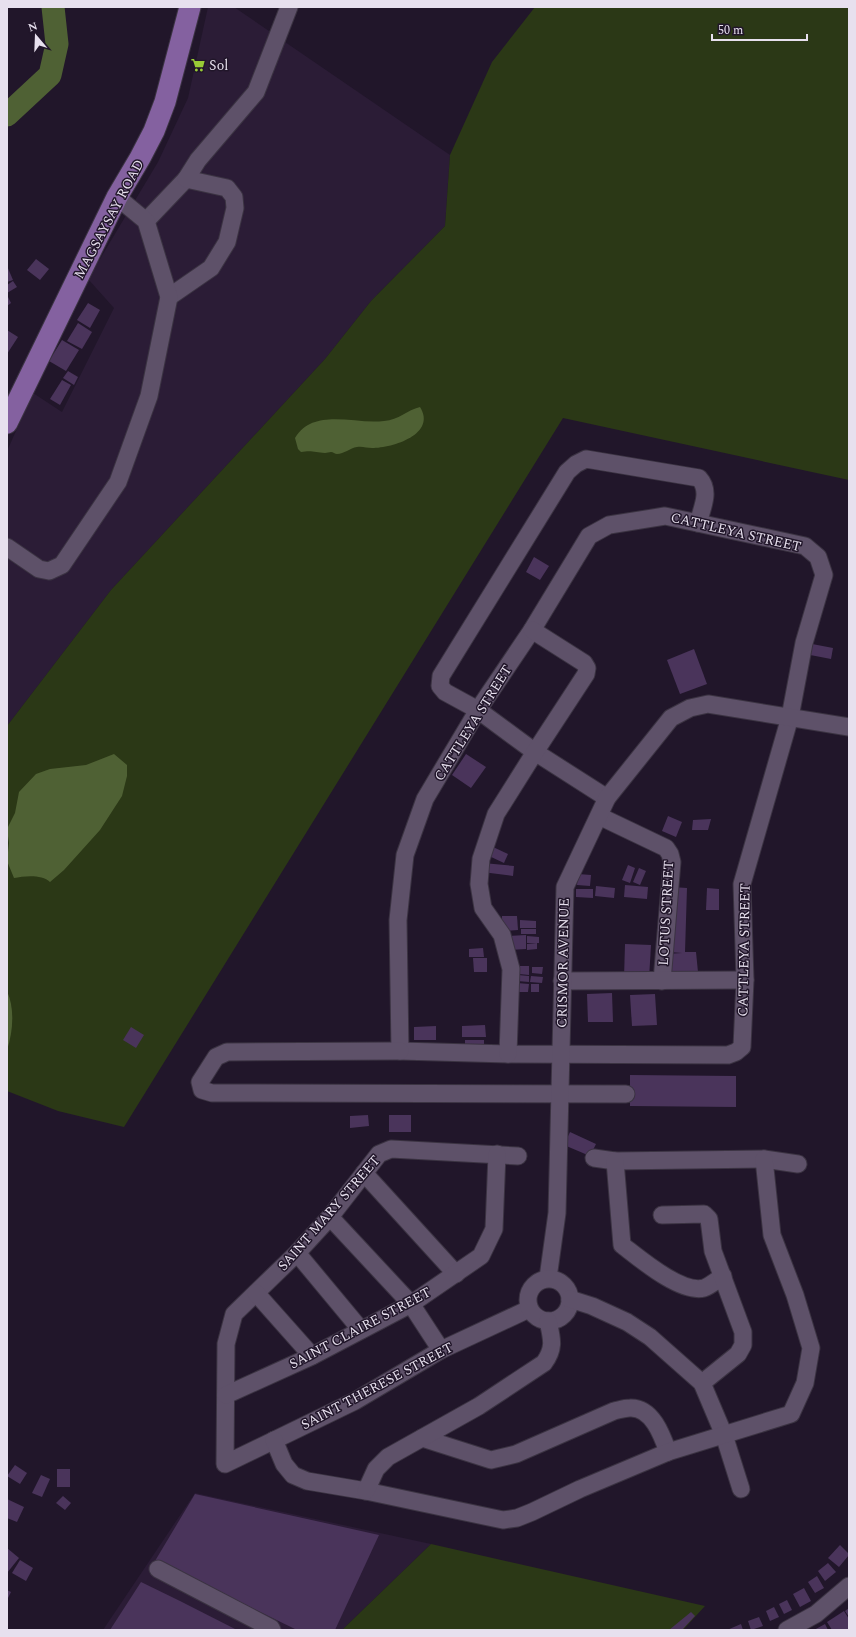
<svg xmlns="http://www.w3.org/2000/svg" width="856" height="1637" font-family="Spectral,serif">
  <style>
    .built { fill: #2b1c36 }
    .green { fill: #2b3816 }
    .water { fill: #4f6134 }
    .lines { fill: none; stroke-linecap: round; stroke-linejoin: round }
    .river { stroke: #4f6134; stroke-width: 23 }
    .building { fill: #4a345b }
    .minor-casing { stroke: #3b3342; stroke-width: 19 }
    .major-casing { stroke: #3b3342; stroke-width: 23 }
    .minor { stroke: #5e5169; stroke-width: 17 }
    .major { stroke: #8461a0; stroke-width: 21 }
    .labels { text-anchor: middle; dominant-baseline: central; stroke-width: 3; stroke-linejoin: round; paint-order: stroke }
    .poi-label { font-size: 14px; fill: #e7e0ee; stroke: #21162a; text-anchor: start }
    .street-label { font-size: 14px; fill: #e7e0ee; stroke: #21162a }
  </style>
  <rect width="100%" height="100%" fill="#21162a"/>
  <g class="built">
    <path d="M 208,7 L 234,7 L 450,155 L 445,226 L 371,301 L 325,359 L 111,590 L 7,726 L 7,451 L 33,393 L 62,412 L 114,308 L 88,279 L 158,162 L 188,98 Z"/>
    <path d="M 195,1493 L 431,1544 L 342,1630 L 103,1630 Z"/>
  </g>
  <g class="green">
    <path d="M 535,7 L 849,7 L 849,480 L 563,418 L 124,1127 L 58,1111 L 7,1091 L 7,726 L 111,590 L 325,359 L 371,301 L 445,226 L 450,155 L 492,62 Z"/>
    <path d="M 431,1544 L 705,1606 L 683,1630 L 342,1630 Z"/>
  </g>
  <g class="water">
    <path d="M 420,407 C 437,434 393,448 372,448 C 367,448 362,446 357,447 C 350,448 344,454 337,454 C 335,454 333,452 331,452 C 329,452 327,453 325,453 C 315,452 311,450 301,452 L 298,449 L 295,438 C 314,407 355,425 384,421 C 399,420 407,410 420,407 Z"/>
    <path d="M 114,754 L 127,765 L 127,776 L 122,796 L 100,830 L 64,870 L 50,882 C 42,874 24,876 14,878 L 7,861 L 9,843 L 7,829 L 15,813 L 19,792 L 36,774 L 50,769 L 86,765 Z"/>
    <path d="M 7,991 C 15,1009 13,1032 7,1050 Z"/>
  </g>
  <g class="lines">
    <path class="river" d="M 7,115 L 50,75 L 57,44 L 53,7"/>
  </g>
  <g class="building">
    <path d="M 36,259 L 49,269 L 40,280 L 27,270 Z"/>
    <path d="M 7,266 L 13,280 L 7,282 Z"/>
    <path d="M 13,281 L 17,287 L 7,293 L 7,285 Z"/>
    <path d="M 7,295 L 11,303 L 7,306 Z"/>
    <path d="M 88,303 L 100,310 L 90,328 L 77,320 Z"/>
    <path d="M 78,323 L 92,332 L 82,349 L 67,341 Z"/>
    <path d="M 7,330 L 18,337 L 7,354 Z"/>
    <path d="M 62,340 L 79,350 L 66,371 L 49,361 Z"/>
    <path d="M 68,371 L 78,377 L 74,385 L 63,378 Z"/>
    <path d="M 62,380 L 71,385 L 60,405 L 50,399 Z"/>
    <path d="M 534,557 L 549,566 L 540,580 L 526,572 Z"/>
    <path d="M 807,643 L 833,648 L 831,659 L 805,654 Z"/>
    <path d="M 694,649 L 707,684 L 680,694 L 667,660 Z"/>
    <path d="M 466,754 L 486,767 L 471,788 L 452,775 Z"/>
    <path d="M 668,816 L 682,822 L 676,837 L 662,831 Z"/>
    <path d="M 711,819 L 708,830 L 692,830 L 693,820 Z"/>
    <path d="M 493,847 L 508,854 L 504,863 L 489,856 Z"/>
    <path d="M 483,863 L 514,866 L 513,876 L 482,872 Z"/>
    <path d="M 628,865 L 635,868 L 630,883 L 622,880 Z"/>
    <path d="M 639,868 L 646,871 L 640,885 L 633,882 Z"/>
    <path d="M 578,874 L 591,875 L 590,886 L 577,885 Z"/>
    <path d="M 625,885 L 648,887 L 647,899 L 624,897 Z"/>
    <path d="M 596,886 L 615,888 L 614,898 L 595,896 Z"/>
    <path d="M 672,887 L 687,888 L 685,952 L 696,952 L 698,972 L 667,974 L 666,954 L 682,953 L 669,952 Z"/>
    <path d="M 707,888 L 719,889 L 719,910 L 706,910 Z"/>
    <path d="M 576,889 L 593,889 L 593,898 L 576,897 Z"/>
    <path d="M 502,916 L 517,916 L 518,930 L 502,931 Z"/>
    <path d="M 520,920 L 536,921 L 536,928 L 520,928 Z"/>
    <rect x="521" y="929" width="15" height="5"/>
    <path d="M 526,935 L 526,949 L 509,950 L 508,936 Z"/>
    <path d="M 527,936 L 539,937 L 539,943 L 527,943 Z"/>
    <path d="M 537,943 L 537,949 L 527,950 L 527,944 Z"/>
    <path d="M 625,944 L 651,945 L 649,979 L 624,978 Z"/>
    <path d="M 483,948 L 484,957 L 469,957 L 469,949 Z"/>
    <path d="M 473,958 L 487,958 L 487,972 L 474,972 Z"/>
    <path d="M 520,966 L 529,966 L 529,975 L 519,974 Z"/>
    <path d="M 532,967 L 543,967 L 542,974 L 532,973 Z"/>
    <path d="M 518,975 L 529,976 L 529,982 L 517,981 Z"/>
    <path d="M 531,976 L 543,977 L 542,983 L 530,982 Z"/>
    <path d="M 517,983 L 529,984 L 528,992 L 516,992 Z"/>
    <rect x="531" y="984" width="8" height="8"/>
    <path d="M 612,993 L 613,1022 L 588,1022 L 587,994 Z"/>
    <path d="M 655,994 L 657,1025 L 632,1026 L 630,995 Z"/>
    <path d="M 485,1025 L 486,1037 L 462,1037 L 462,1026 Z"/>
    <path d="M 436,1026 L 436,1040 L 414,1040 L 414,1027 Z"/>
    <path d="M 131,1027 L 144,1035 L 136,1048 L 123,1040 Z"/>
    <rect x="465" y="1040" width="19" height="12"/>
    <path d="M 630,1075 L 736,1076 L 736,1107 L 630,1106 Z"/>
    <path d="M 368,1115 L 369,1126 L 350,1128 L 350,1116 Z"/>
    <rect x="389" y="1115" width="22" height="17"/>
    <path d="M 570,1132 L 596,1144 L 590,1156 L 564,1145 Z"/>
    <path d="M 15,1465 L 27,1473 L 20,1484 L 7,1476 Z"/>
    <rect x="57" y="1469" width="13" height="18"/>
    <path d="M 41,1475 L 50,1479 L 42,1497 L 32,1493 Z"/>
    <path d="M 195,1494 L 379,1535 L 335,1630 L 297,1630 L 155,1561 Z"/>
    <path d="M 63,1496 L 71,1503 L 65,1510 L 56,1503 Z"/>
    <path d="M 7,1499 L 24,1507 L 17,1522 L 7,1518 Z"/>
    <path d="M 840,1545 L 849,1554 L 849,1555 L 839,1567 L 828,1558 Z"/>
    <path d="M 7,1548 L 19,1558 L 7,1573 Z"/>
    <path d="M 20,1560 L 33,1568 L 26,1581 L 12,1573 Z"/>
    <path d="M 828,1563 L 836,1572 L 825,1581 L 818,1571 Z"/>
    <path d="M 817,1576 L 824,1588 L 815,1593 L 808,1582 Z"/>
    <path d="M 141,1582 L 180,1601 L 237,1630 L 110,1630 Z"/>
    <path d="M 804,1588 L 811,1601 L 800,1607 L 793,1594 Z"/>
    <path d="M 7,1590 L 11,1592 L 7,1600 Z"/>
    <path d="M 787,1600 L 792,1610 L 784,1614 L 779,1604 Z"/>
    <path d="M 774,1607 L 779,1617 L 770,1621 L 766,1611 Z"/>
    <path d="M 849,1608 L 849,1617 L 845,1611 Z"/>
    <path d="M 844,1611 L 849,1619 L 849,1630 L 832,1630 L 827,1622 Z"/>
    <path d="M 691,1612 L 695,1616 L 682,1630 L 669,1630 Z"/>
    <path d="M 759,1617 L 763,1626 L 751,1630 L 748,1621 Z"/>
    <path d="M 741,1624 L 743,1630 L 727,1630 Z"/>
    <path d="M 825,1624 L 828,1630 L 814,1630 Z"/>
  </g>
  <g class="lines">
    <defs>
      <g id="minor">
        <path d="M 146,221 L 186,179"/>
        <path d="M 169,297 L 211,268 L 227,242 L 235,208 L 234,197 L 227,188 L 186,179 L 198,160 L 256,92 L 289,7"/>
        <path d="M 665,516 L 805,546 L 818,557 L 824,575 L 804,643 L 790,717 L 742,884 L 745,980 L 742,1047 L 736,1052 L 728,1055 L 508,1054 L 400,1051 L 398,920 L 405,855 L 425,799 L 478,710 L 532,630 L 589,536 L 609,525 Z"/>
        <path d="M 7,547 L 39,569 L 49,571 L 62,565 L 118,482 L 149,396 L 169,297 L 146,221 L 117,197"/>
        <path d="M 607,798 L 535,752 L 478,710 L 445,692 L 440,686 L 441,676 L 567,472 L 576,464 L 586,459 L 699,478 C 711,491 702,508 698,523"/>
        <path d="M 599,816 L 666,848 L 670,854 L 672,862 L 662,981"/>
        <path d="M 562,981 L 745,980"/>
        <path d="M 400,1051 L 227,1052 L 216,1057 L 200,1082 L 202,1090 L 212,1093 L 626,1094"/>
        <path d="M 508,1054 L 511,969 L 502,935 L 483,908 L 479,884 L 481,859 L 496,814 L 535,752 L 586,674 L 587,668 L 584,663 L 532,630"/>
        <path d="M 518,1156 L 391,1149 L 379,1154 L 330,1217 L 297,1253 L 234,1314 L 226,1344 L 225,1464 L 355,1401 L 441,1350 L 529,1309"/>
        <path d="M 594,1158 L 615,1161 L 764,1159 L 798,1164"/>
        <path d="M 615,1161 L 622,1245 C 639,1258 681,1294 704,1288 C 710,1286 717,1280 723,1276"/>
        <path d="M 364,1173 L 456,1274"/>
        <path d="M 662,1215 L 704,1214 L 709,1219 L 713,1251 L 743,1332 L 743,1345 L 738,1354 L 702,1383"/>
        <path d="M 330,1217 L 411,1304 L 441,1350"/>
        <path d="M 297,1253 L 361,1330"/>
        <path d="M 548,1278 L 557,1213 L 565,887 L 607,798 L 671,718 L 690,708 L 708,704 L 849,727"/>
        <circle cx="549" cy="1300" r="21"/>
        <path d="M 256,1293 L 312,1356"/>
        <path d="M 570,1299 L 592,1306 L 627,1322 L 650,1337 L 702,1383 L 724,1435 L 741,1489"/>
        <path d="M 226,1395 L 312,1356 L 411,1304 L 481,1256 L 494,1229 L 497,1154"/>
        <path d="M 422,1438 L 491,1460 L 516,1454 L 614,1411 C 619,1410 624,1408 630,1408 C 652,1407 662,1435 668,1452"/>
        <path d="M 274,1440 L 284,1464 L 293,1475 L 307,1481 L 366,1491 L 503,1520 L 517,1518 L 532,1512 L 580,1489 L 668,1452 L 791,1414 L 805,1383 L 811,1348 L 795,1295 L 772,1235 L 764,1159"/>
        <path d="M 366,1491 L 376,1469 L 388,1457 L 479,1406 L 544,1363 C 555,1348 552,1339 548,1321"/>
        <path d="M 158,1569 L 271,1628 L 272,1630"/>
        <path d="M 787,1630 L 816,1614 L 849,1586"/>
      </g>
      <path id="major" d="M 7,423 L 117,197 L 140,158 L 154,131 L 165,102 L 190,7"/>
    </defs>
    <use href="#minor" class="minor-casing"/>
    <use href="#major" class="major-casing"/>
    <use href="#minor" class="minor"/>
    <use href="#major" class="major"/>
  </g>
  <defs>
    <symbol id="supermarket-bare" viewBox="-9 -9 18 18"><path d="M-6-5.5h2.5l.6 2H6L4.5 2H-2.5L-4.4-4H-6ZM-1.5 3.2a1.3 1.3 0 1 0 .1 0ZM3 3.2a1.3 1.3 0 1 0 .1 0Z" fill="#99cb36" stroke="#21162a" stroke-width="2.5" paint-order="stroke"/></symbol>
  </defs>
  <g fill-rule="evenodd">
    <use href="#supermarket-bare" x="188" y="55" width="20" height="20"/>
  </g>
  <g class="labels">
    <g class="poi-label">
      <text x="209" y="65">Sol</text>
    </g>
    <g class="street-label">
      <text transform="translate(109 219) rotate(-62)">MAGSAYSAY ROAD</text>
      <text transform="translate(736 532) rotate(13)">CATTLEYA STREET</text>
      <text transform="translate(473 723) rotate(-58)">CATTLEYA STREET</text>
      <text transform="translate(666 913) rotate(-87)">LOTUS STREET</text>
      <text transform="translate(744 950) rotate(-89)">CATTLEYA STREET</text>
      <text transform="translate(563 963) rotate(-89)">CRISMOR AVENUE</text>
      <text transform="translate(329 1213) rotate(-49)">SAINT MARY STREET</text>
      <text transform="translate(360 1328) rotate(-28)">SAINT CLAIRE STREET</text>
      <text transform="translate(377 1386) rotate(-28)">SAINT THERESE STREET</text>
    </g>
  </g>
  <rect width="856" height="1637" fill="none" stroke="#e7e0ee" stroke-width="16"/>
  <g transform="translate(36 36) rotate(341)" stroke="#21162a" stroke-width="3" paint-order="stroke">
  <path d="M0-3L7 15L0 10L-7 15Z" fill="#e7e0ee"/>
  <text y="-6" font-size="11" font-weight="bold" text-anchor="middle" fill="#e7e0ee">N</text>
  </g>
  <path d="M712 34v6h95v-6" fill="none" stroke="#e7e0ee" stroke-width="2"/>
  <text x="718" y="34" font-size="12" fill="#e7e0ee" stroke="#21162a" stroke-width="3" paint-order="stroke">50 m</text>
</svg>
